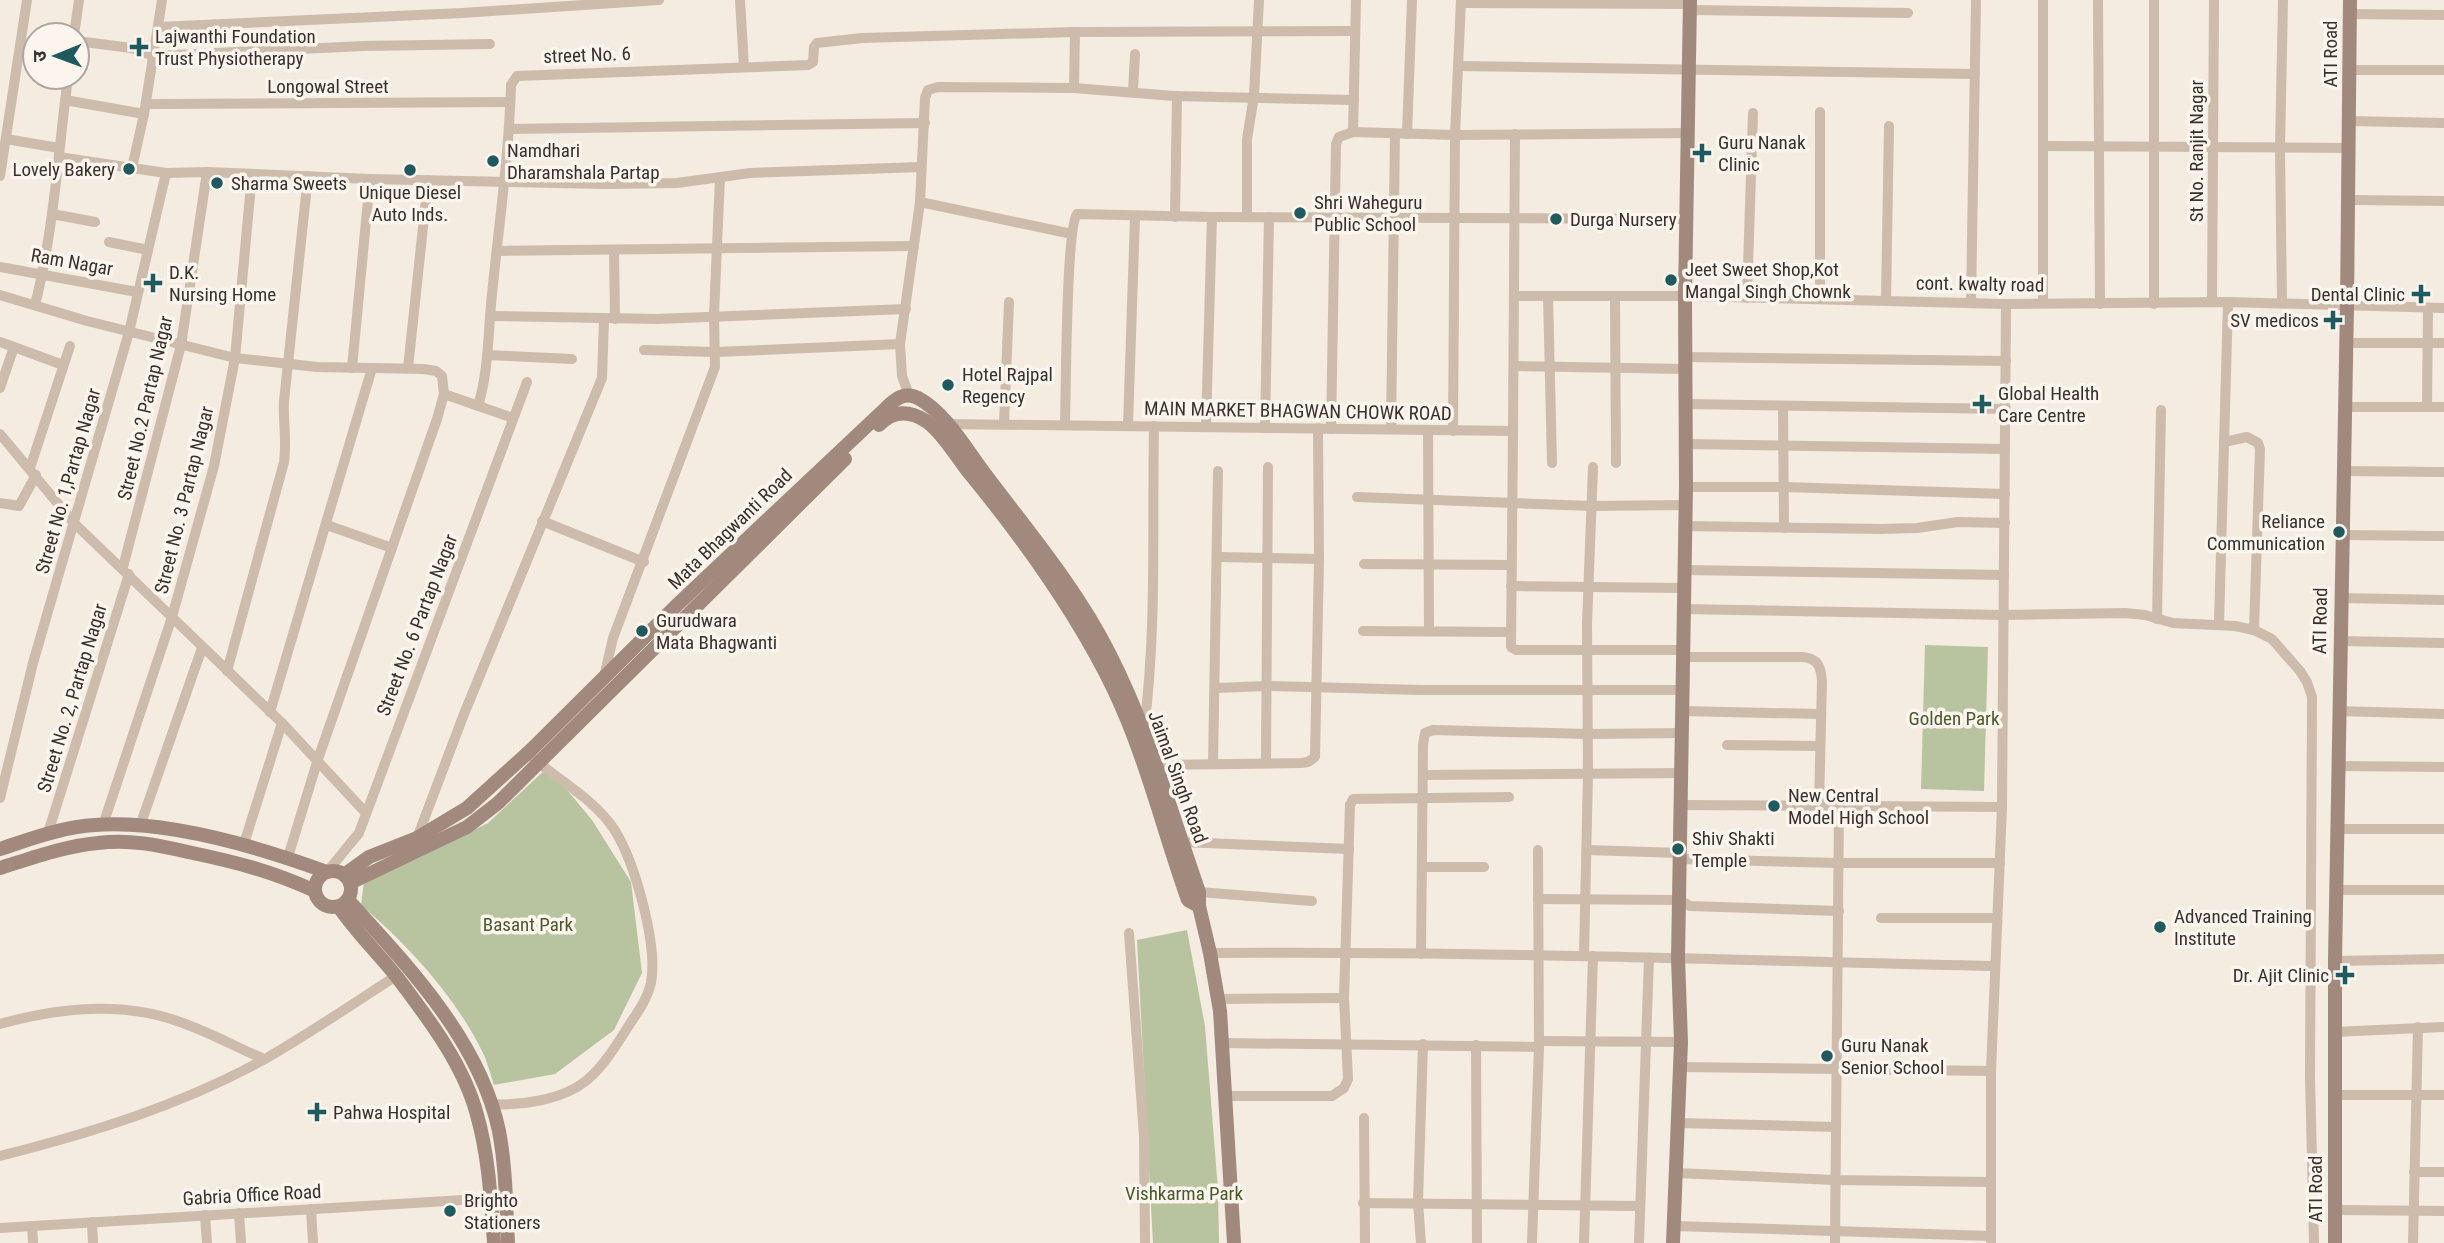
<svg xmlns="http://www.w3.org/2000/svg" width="2444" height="1243" font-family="'Roboto Condensed','Noto Sans Devanagari',sans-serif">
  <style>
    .green { fill: #b8c4a0 }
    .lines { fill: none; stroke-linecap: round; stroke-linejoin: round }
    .street { stroke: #cdbbac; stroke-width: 10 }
    .secondary { stroke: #a18a7d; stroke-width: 14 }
    .poi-dot { fill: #1f5a5e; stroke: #fbf5ee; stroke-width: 2.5 }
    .labels { text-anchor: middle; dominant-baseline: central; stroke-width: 7; stroke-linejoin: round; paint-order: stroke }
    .poi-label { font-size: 19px; fill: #3b302b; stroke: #fbf5ee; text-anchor: start }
    .street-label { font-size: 19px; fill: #3b302b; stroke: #fbf5ee }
    .park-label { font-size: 19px; fill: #4a5a2e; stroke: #fbf5ee }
  </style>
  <rect width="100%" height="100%" fill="#f4ebe1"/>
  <g class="green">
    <path d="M 1925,645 L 1988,647 L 1984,791 L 1921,789 Z"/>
    <path d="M 548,767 L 592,820 L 631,882 L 642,973 L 614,1030 L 555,1074 L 494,1085 C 490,1073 487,1060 481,1049 C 453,994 408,945 361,905 L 364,881 L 422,856 L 488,823 Z"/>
    <path d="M 1187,930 L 1205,1026 L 1218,1190 L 1219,1243 L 1153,1243 L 1137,940 Z"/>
  </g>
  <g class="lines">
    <g class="street">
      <path d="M 162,0 L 144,114 L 132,168 L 166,173 L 207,172 L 370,179 L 606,184 L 677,183 L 750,173 L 921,167"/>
      <path d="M 740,0 L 744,67"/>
      <path d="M 1356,0 L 1353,132 L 1455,135 L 1688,133"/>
      <path d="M 2043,0 L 2043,303"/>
      <path d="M 2098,0 L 2100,304"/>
      <path d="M 1461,3 L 1690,4"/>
      <path d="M 1690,10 L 1908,13"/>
      <path d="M 2350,14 L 2444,15"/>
      <path d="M 159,27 L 462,13 L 659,0"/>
      <path d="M 74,35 L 79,0"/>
      <path d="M 77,41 L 131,48 L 154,56 L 363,46 L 490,44"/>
      <path d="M 1458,66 L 1975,74"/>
      <path d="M 2349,70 L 2444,70"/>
      <path d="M 1074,88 L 1075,32"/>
      <path d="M 1133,91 L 1135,54"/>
      <path d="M 65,100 L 144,114"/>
      <path d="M 146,104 L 510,102"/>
      <path d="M 1820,112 L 1820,299"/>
      <path d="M 2349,121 L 2444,123"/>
      <path d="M 510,129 L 925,123"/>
      <path d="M 1407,134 L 1412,0"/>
      <path d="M 6,139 L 59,148"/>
      <path d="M 2044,146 L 2348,148"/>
      <path d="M 59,157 L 132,168"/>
      <path d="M 0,176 L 27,0"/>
      <path d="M 2348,200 L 2444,201"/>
      <path d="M 920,202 L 1072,234"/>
      <path d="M 52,214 L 95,222"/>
      <path d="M 1175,217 L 1177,96"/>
      <path d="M 1247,217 L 1247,139 L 1254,96 L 1259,0"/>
      <path d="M 109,242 L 148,250"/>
      <path d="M 497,251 L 914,246"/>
      <path d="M 614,251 L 615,319"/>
      <path d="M 0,267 L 137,292"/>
      <path d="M 0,295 L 87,321 L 235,358 L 317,367 L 424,369 L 436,371 L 442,376 L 444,394 L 437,419 L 318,759 L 288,857"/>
      <path d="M 1515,296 L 1685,296 L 2006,304 L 2228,302 L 2444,308"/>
      <path d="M 1548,296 L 1552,463"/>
      <path d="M 1615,296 L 1616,463"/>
      <path d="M 1747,298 L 1753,113"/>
      <path d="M 1886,300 L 1889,126"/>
      <path d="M 1971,302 L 1976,0"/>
      <path d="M 2212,302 L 2214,0"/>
      <path d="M 2282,303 L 2280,148 L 2283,0"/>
      <path d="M 2154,304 L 2154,0"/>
      <path d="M 35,305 C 54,230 58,153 68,77"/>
      <path d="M 490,316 L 657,319 L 906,309"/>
      <path d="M 0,342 L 14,347 L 0,388"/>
      <path d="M 2345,343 L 2444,343"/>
      <path d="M 14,347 L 63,365"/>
      <path d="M 644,350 L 716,352 L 900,344"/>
      <path d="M 487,355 L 572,359"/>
      <path d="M 1686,357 L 2006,361"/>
      <path d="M 1514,366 L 1686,369"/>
      <path d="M 352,368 L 370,179"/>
      <path d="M 408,368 L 428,180"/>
      <path d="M 444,394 L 513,418"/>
      <path d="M 909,395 L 902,376 L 900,344 L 920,202 L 925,98 L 928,90 L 938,87 L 1074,88 L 1174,96 L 1354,100"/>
      <path d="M 1686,404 L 2006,409"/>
      <path d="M 478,406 C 489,370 488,331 492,294 C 499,224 509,155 511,85 L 517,76 L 808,65 L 813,62 L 814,47 L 817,43 L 862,38 L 1075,32 L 1354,31"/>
      <path d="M 1783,406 L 1784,528"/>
      <path d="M 2344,407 L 2444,407"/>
      <path d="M 2427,407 L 2428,308"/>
      <path d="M 947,424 L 1513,431 L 1515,134"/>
      <path d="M 1004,424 L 1009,302"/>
      <path d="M 1065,425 C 1066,395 1066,228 1077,214 L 1212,217 L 1686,219"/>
      <path d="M 1128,425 L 1135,217"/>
      <path d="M 1206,427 L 1212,217"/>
      <path d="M 1265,428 L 1269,217"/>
      <path d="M 1331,429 L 1336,144 L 1339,137 L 1353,132"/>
      <path d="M 1391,429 L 1395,134"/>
      <path d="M 1428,430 L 1429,631"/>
      <path d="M 1453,431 L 1455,135 L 1461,0"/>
      <path d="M 1513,431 L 1511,647 L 1516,650 L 1682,650"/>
      <path d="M 0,434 L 74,523 L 282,723 L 366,813"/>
      <path d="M 2224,442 L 2247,437 L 2258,443 L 2260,449 L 2254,630"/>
      <path d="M 1686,444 L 2005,449"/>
      <path d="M 30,468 L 70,346"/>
      <path d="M 2343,471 L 2444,472"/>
      <path d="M 1686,487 L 1784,487 L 2005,494"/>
      <path d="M 1357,497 L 1592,506 L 1685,505"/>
      <path d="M 0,503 L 19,506 L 36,475"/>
      <path d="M 542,521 L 644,562"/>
      <path d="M 327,525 L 392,548"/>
      <path d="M 1685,526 L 1881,529 L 1917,528 L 1958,522 L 2005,523"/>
      <path d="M 2342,535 L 2444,536"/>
      <path d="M 1218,557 L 1319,559"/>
      <path d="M 1364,564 L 1511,565"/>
      <path d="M 123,567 L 181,345 L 207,172"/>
      <path d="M 1684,570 L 2004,575"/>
      <path d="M 1511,586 L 1683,588"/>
      <path d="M 2340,598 L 2444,600"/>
      <path d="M 1683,609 L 2004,615 L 2125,613 L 2145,615 L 2173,623 L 2235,626 L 2254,630 L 2272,639 L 2300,671 L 2307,682 L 2312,697 L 2310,1077 L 2314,1243"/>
      <path d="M 2157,619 L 2161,410"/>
      <path d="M 2219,624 L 2228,302"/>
      <path d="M 1363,631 L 1510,632"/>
      <path d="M 2339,641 L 2444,643"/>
      <path d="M 1682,657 L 1802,657 C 1818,658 1821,667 1822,681 L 1819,805"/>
      <path d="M 227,671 L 284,462 C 287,441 283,422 284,401 L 308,176"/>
      <path d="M 604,677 L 613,638 L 715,367 L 714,315 L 720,177"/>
      <path d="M 1216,688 L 1267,686 L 1421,690 L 1681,690"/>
      <path d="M 1681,711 L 1820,714"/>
      <path d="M 2338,711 L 2444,714"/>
      <path d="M 270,712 L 372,368"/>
      <path d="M 1144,729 C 1157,629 1152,526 1154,426"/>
      <path d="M 1727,745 L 1819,746"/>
      <path d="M 1266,763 L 1268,467"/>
      <path d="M 1213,764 L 1218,471"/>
      <path d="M 1156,765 L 1301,763 L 1308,762 L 1315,757 L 1319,559 L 1318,428"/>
      <path d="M 2337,766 L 2444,767"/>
      <path d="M 1423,775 L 1680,773"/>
      <path d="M 0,798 L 33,663 L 129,332 L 166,173"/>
      <path d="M 1680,805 L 2002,807"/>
      <path d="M 103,825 L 172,617 L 214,466 L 235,358 L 252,174"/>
      <path d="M 140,826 L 202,648"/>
      <path d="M 2337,829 L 2444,829"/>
      <path d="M 48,833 L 129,574"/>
      <path d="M 417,838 L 464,714 L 602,378 L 604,319"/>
      <path d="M 1181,842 L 1349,849"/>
      <path d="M 244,844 L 282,723"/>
      <path d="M 1587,850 L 1680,853"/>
      <path d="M 1680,859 L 1839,863 L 2000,863"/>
      <path d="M 1422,867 L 1484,867"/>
      <path d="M 327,872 L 359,833 L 527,382"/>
      <path d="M 2336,890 L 2444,890"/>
      <path d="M 1199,892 L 1312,901"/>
      <path d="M 1538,899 L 1679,900 L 1690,906 L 1839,911"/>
      <path d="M 1881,918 L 1997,918"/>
      <path d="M 1129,933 L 1144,1136 L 1145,1243"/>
      <path d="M 1210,953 C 1472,951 1734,960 1995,966"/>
      <path d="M 1421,954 L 1423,745 L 1425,733 L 1433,730 L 1588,734 L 1681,733"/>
      <path d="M 1584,956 L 1588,773 L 1587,624 L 1593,467"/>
      <path d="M 2335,961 L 2444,959"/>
      <path d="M 1219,999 L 1344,998"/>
      <path d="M 0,1024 C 57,1008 123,1001 180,1022 C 209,1032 236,1047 264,1059"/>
      <path d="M 2334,1032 L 2444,1027"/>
      <path d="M 1539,1041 L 1681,1042"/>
      <path d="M 1222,1043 L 1539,1047"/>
      <path d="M 1476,1045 L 1477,1243"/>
      <path d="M 1680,1067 L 1991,1071"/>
      <path d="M 2334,1095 L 2444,1095"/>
      <path d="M 1225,1096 L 1332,1096 L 1344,1088 L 1348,1079 L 1344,998 L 1350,805 L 1353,799 L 1509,797"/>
      <path d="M 491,1104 C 520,1106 563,1100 587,1080 C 603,1067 615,1047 626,1030 C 636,1014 647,1001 651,983 C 658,945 635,862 614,829 C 595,800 560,781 534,759"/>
      <path d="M 1364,1118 L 1365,1243"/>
      <path d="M 1678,1123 L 1836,1127"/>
      <path d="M 0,1156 C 91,1133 182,1105 265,1059 C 310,1033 353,1004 396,976"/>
      <path d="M 2414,1172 L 2444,1172"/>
      <path d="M 1676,1173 L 1835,1180 L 1991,1182"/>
      <path d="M 1363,1203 L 1639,1206"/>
      <path d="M 311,1209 L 313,1243"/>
      <path d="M 2335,1210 L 2444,1211"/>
      <path d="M 239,1213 L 241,1243"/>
      <path d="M 205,1215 L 207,1243"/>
      <path d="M 92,1222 L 93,1243"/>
      <path d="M 32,1226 L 33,1243"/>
      <path d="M 1674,1226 L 1991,1236"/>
      <path d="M 0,1228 L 496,1198"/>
      <path d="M 1421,1243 L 1418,1202 L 1423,1044"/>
      <path d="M 1532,1243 L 1539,1047 L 1538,850"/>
      <path d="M 1584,1243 L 1593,956"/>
      <path d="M 1639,1243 L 1649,958"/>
      <path d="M 1835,1243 L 1839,805"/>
      <path d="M 1991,1243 L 1991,1071 L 2002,807 L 2006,304"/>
      <path d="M 2413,1243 L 2418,1027"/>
    </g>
    <g class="secondary">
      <path d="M 879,425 C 893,410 909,410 926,421 C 942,433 955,454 967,470 C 1022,537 1076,611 1114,690 C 1146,757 1163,830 1188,900 L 1199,906"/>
      <path d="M 0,849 C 25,841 50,831 77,827 C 152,815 256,846 327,872"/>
      <path d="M 0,868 C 32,858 65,846 98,843 C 129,839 158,845 188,852 C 236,862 271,871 315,891"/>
      <circle cx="333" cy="889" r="18"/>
      <path d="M 344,875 L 369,857 L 417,838 L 467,808 L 531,750 L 678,604 L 886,408 C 895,399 905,391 918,398 C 946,413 966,449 985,474 C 1028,531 1077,589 1109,653 C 1148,729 1171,812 1199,892 L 1199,906 L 1210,953 L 1220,1011 L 1234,1243"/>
      <path d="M 350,883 L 467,827 L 498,803 L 845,459"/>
      <path d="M 348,900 C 408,966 480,1041 499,1131 C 506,1168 506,1205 508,1243"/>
      <path d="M 339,907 C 356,932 378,953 397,977 C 428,1018 464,1065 477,1115 C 489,1157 491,1201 494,1243"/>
      <path d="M 1673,1243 L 1681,1042 L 1678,958 L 1686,487 L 1685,296 L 1690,0"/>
      <path d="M 2335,1243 L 2335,961 L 2347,306 L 2350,0"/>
    </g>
  </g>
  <g class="poi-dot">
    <path d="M135.5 36.5h7v7h7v7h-7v7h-7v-7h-7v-7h7z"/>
    <path d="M1698.5 142.5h7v7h7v7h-7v7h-7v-7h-7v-7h7z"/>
    <circle cx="493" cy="161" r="7"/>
    <circle cx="129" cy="169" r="7"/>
    <circle cx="410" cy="170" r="7"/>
    <circle cx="217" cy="183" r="7"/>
    <circle cx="1300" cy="213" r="7"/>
    <circle cx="1556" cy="219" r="7"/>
    <circle cx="1671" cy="280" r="7"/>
    <path d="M149.5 272.5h7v7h7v7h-7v7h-7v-7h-7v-7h7z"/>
    <path d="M2417.5 283.5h7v7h7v7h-7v7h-7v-7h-7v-7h7z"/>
    <path d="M2329.5 309.5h7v7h7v7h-7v7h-7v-7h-7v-7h7z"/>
    <circle cx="948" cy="385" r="7"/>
    <path d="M1978.5 393.5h7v7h7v7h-7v7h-7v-7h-7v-7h7z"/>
    <circle cx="2339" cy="532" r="7"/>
    <circle cx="642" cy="631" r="7"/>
    <circle cx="1774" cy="806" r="7"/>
    <circle cx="1678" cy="849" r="7"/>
    <circle cx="2160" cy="927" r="7"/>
    <path d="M2341.5 964.5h7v7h7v7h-7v7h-7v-7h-7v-7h7z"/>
    <circle cx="1827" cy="1056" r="7"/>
    <path d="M313.5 1101.5h7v7h7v7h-7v7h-7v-7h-7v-7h7z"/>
    <circle cx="450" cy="1211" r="7"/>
  </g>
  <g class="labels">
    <g class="poi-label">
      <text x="155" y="36">Lajwanthi Foundation<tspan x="155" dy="22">Trust Physiotherapy</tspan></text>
      <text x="1718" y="142">Guru Nanak<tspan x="1718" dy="22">Clinic</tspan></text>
      <text x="507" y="150">Namdhari<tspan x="507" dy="22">Dharamshala Partap</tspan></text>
      <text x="115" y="169" text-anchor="end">Lovely Bakery</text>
      <text x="231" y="183">Sharma Sweets</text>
      <text x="410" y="192" text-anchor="middle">Unique Diesel<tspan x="410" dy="22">Auto Inds.</tspan></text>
      <text x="1314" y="202">Shri Waheguru<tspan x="1314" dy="22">Public School</tspan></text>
      <text x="1570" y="219">Durga Nursery</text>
      <text x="1685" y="269">Jeet Sweet Shop,Kot<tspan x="1685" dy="22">Mangal Singh Chownk</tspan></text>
      <text x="169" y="272">D.K.<tspan x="169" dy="22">Nursing Home</tspan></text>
      <text x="2405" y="294" text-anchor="end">Dental Clinic</text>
      <text x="2319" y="320" text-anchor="end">SV medicos</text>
      <text x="962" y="374">Hotel Rajpal<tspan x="962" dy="22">Regency</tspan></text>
      <text x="1998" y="393">Global Health<tspan x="1998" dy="22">Care Centre</tspan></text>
      <text x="2325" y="521" text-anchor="end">Reliance<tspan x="2325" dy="22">Communication</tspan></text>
      <text x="656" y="620">Gurudwara<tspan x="656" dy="22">Mata Bhagwanti</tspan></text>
      <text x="1788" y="795">New Central<tspan x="1788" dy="22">Model High School</tspan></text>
      <text x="1692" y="838">Shiv Shakti<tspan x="1692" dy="22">Temple</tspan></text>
      <text x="2174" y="916">Advanced Training<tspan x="2174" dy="22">Institute</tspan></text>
      <text x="2329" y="975" text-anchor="end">Dr. Ajit Clinic</text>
      <text x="1841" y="1045">Guru Nanak<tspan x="1841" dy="22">Senior School</tspan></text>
      <text x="333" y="1112">Pahwa Hospital</text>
      <text x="464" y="1200">Brighto<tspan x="464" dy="22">Stationers</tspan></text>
    </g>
    <g class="street-label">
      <text transform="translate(2330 54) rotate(-90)">ATI Road</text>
      <text transform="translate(587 55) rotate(-2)">street No. 6</text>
      <text x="328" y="86">Longowal Street</text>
      <text transform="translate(2196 151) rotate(-90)">St No. Ranjit Nagar</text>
      <text transform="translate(72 262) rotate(10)">Ram Nagar</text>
      <text transform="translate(1980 284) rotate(1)">cont. kwalty road</text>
      <text transform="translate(145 408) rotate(-77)">Street No.2 Partap Nagar</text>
      <text transform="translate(1298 411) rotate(1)">MAIN MARKET BHAGWAN CHOWK ROAD</text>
      <text transform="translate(68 481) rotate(-74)">Street No. 1,Partap Nagar</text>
      <text transform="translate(184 500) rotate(-76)">Street No. 3 Partap Nagar</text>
      <text transform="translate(730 529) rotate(-44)">Mata Bhagwanti Road</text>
      <text transform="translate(2320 621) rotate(-89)">ATI Road</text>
      <text transform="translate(417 625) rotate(-69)">Street No. 6 Partap Nagar</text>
      <text transform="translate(72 698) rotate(-73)">Street No. 2, Partap Nagar</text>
      <text transform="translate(1178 777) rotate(70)">Jaimal Singh Road</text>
      <text transform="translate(2315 1189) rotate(-90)">ATI Road</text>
      <text transform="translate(252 1195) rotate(-3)">Gabria Office Road</text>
    </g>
    <g class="park-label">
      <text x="1954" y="718">Golden Park</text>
      <text x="528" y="924">Basant Park</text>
      <text x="1184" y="1193">Vishkarma Park</text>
    </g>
  </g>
  <g transform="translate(56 56) rotate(269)"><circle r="33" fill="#fbf5ee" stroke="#aea6a0" stroke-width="2"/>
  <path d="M0-5L12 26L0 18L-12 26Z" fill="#1f5a5e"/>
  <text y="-10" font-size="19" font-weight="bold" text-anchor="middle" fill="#3b302b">उ</text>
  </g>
</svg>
